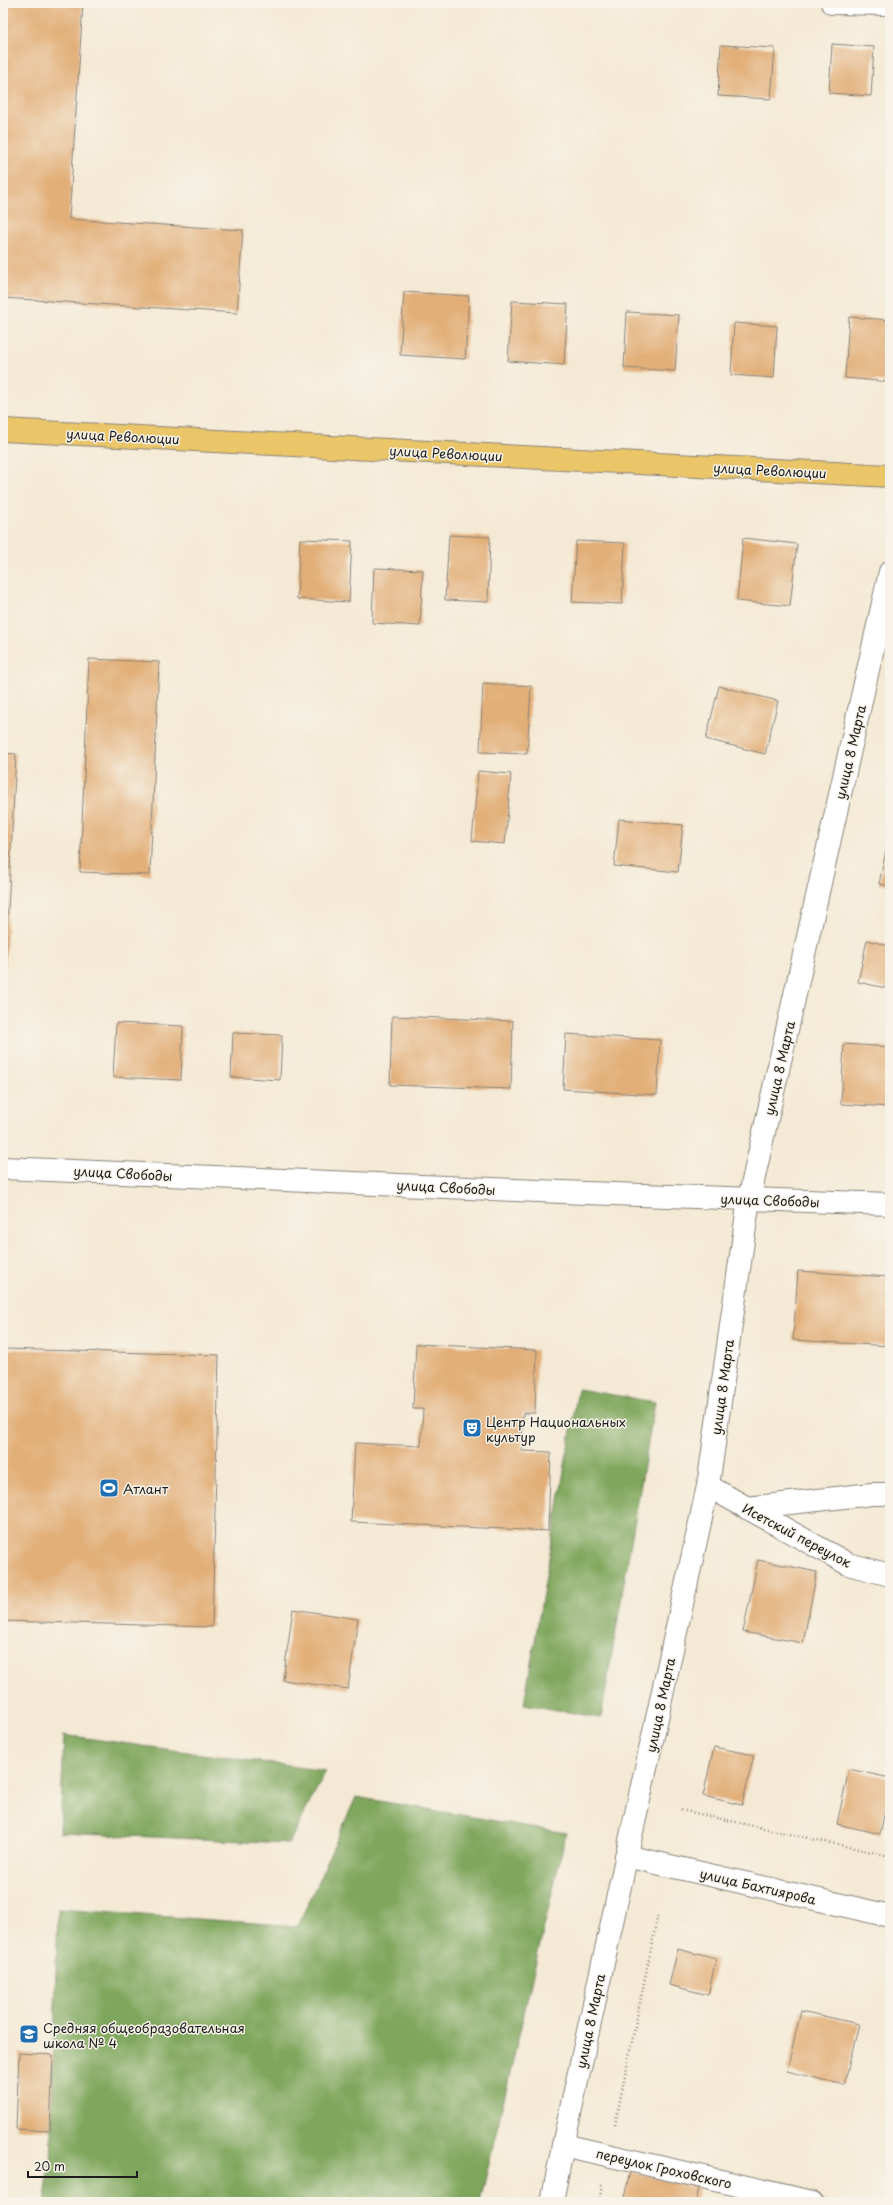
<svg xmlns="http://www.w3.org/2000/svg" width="893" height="2205" font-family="'Playpen Sans',sans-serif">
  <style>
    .forest { fill: #7ea65c; stroke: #4d613c }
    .building { fill: #e2af78 }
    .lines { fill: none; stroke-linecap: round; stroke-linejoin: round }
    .minor-casing { stroke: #888278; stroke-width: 24 }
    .major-casing { stroke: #888278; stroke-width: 24 }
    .path { stroke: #888278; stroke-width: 2.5; stroke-dasharray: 1 3; stroke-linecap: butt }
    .minor { stroke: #fff; stroke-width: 22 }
    .major { stroke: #ebc669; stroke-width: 22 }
    .labels { text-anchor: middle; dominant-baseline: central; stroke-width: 3; stroke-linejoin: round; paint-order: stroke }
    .street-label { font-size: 13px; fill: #1c1c1c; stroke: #f7f3e8 }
    .poi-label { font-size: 13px; fill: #1c1c1c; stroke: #f7f3e8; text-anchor: start }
  </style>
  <rect width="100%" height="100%" fill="#f7f3e8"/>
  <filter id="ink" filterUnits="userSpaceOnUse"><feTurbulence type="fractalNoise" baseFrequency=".025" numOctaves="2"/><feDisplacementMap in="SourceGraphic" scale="8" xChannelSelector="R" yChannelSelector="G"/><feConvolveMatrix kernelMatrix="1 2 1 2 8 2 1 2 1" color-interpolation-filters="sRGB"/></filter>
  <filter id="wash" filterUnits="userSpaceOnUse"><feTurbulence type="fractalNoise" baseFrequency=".012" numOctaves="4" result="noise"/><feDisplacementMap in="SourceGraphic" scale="16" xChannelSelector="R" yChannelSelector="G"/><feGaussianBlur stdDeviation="0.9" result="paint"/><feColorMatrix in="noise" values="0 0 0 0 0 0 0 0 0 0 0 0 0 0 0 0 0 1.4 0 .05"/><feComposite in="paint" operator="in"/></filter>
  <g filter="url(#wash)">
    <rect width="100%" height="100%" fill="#f4e9d4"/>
    <g class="forest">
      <path d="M 578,1389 L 655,1402 L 601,1718 L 524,1704 Z"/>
      <path d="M 64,1735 L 326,1771 L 289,1843 L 60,1833 Z"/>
      <path d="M 356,1797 L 566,1833 L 480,2202 L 44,2202 L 50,2166 L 58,1909 L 298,1926 Z"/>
    </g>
    <g id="blocks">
      <g class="building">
        <path d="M 4,3 L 83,3 L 69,219 L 243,230 L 237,313 L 3,298 Z"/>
        <path d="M 832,44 L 874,47 L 871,96 L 829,93 Z"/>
        <path d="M 721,45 L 775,48 L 771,99 L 718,96 Z"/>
        <path d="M 404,292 L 469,296 L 465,359 L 400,355 Z"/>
        <path d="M 512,301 L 568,304 L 564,365 L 508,361 Z"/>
        <path d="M 627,312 L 679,315 L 675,371 L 624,368 Z"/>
        <path d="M 849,317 L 890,320 L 890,382 L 845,378 Z"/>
        <path d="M 734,323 L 777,326 L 774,378 L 731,375 Z"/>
        <path d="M 449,535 L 490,537 L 488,602 L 445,600 Z"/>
        <path d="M 743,538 L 797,544 L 790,606 L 737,601 Z"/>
        <path d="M 300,539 L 352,541 L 349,602 L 297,599 Z"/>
        <path d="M 576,541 L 625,543 L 622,604 L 572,602 Z"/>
        <path d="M 374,568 L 423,570 L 420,626 L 372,623 Z"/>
        <path d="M 89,659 L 159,662 L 150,875 L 80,872 Z"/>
        <path d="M 483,683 L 531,686 L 527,754 L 480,752 Z"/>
        <path d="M 719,686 L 778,701 L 765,754 L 706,739 Z"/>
        <path d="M 3,753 L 16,754 L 5,970 L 3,970 Z"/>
        <path d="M 478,771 L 511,774 L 505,844 L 472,841 Z"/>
        <path d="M 619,819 L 683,825 L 678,872 L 614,866 Z"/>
        <path d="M 889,836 L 890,836 L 890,886 L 879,884 Z"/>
        <path d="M 867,940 L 890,946 L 890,989 L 858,982 Z"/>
        <path d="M 392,1016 L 513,1021 L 511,1089 L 390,1085 Z"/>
        <path d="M 116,1023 L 183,1026 L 181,1080 L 113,1077 Z"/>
        <path d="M 233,1033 L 282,1035 L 280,1080 L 231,1077 Z"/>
        <path d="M 566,1034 L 660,1040 L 657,1095 L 563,1089 Z"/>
        <path d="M 844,1044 L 890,1047 L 890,1107 L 841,1104 Z"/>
        <path d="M 798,1271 L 890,1277 L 890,1346 L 793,1340 Z"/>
        <path d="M 416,1344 L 537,1350 L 535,1413 L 523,1413 L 522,1451 L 551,1452 L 548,1531 L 351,1522 L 355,1443 L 421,1446 L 423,1409 L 413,1409 Z"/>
        <path d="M 3,1349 L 219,1355 L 212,1627 L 3,1621 Z"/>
        <path d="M 758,1560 L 817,1572 L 803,1643 L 743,1632 Z"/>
        <path d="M 293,1609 L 358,1619 L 348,1689 L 283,1680 Z"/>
        <path d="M 714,1747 L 754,1755 L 742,1805 L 703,1796 Z"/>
        <path d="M 849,1769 L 890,1778 L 890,1789 L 880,1834 L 837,1824 Z"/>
        <path d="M 678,1949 L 716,1959 L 708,1995 L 669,1985 Z"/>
        <path d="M 801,2011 L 859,2024 L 844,2085 L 787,2071 Z"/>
        <path d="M 19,2053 L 53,2055 L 50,2131 L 16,2129 Z"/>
        <path d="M 630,2172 L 699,2188 L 696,2202 L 623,2202 Z"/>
      </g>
    </g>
  </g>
  <g filter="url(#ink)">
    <use href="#blocks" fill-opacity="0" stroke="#888278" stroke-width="1"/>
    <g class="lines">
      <defs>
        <g id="minor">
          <path d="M 832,3 L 890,4"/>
          <path d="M 3,1168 L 586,1193 L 890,1204"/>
          <path d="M 708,1486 L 848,1564 L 890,1575"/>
          <path d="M 746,1508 L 872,1494 L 890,1494"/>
          <path d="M 626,1856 L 890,1916"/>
          <path d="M 563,2145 L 812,2202"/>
          <path d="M 552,2202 L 563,2145 L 708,1486 L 749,1199 L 890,572"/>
        </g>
        <path id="major" d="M 3,430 L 890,476"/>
      </defs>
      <use href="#minor" class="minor-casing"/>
      <use href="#major" class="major-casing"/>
      <g class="path">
        <path d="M 681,1810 L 890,1856"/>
        <path d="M 615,2125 L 658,1914"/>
        <path d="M 599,2202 L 602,2185"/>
      </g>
      <use href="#minor" class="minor"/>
      <use href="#major" class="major"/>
    </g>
  </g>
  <defs>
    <symbol id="theatre-square" viewBox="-11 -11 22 22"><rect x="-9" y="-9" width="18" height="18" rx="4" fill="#1f6fb2" stroke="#f7f3e8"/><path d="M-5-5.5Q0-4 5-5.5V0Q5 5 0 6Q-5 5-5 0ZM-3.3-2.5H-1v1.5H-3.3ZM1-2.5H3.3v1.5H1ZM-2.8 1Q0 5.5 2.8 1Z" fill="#fff"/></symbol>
    <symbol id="stadium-square" viewBox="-11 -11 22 22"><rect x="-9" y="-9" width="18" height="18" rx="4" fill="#1f6fb2" stroke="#f7f3e8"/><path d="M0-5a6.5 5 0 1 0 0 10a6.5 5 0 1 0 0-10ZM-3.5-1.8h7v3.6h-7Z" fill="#fff"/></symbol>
    <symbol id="school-square" viewBox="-11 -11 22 22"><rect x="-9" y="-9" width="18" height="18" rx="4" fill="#1f6fb2" stroke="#f7f3e8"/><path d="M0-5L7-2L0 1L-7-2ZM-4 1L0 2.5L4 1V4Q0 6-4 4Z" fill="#fff"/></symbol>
  </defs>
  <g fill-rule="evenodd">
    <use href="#theatre-square" x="461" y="1417" width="22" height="22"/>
    <use href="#stadium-square" x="98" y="1477" width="22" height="22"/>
    <use href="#school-square" x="18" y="2023" width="22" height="22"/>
  </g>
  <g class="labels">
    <g class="street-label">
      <text transform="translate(123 436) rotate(3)">улица Революции</text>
      <text transform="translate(446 453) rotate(3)">улица Революции</text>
      <text transform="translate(770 470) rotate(3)">улица Революции</text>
      <text transform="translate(850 752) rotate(-77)">улица 8 Марта</text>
      <text transform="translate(779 1068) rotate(-77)">улица 8 Марта</text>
      <text transform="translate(123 1173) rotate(3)">улица Свободы</text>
      <text transform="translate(446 1187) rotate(3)">улица Свободы</text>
      <text transform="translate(770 1200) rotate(2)">улица Свободы</text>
      <text transform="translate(722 1387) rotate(-82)">улица 8 Марта</text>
      <text transform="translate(797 1535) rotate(28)">Исетский переулок</text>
      <text transform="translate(660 1705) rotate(-78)">улица 8 Марта</text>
      <text transform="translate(758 1886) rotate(13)">улица Бахтиярова</text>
      <text transform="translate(590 2021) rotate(-78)">улица 8 Марта</text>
      <text transform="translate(664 2168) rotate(13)">переулок Гроховского</text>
    </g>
    <g class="poi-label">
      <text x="486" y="1421">Центр Национальных<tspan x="486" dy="15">культур</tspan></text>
      <text x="123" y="1488">Атлант</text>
      <text x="43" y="2027">Средняя общеобразовательная<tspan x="43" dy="15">школа № 4</tspan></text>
    </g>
  </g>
  <rect width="893" height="2205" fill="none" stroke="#f7f3e8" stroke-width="16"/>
  <path d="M28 2171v6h109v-6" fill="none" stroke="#1c1c1c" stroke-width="2"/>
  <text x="34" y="2171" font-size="12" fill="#1c1c1c" stroke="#f7f3e8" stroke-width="3" paint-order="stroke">20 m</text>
</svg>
